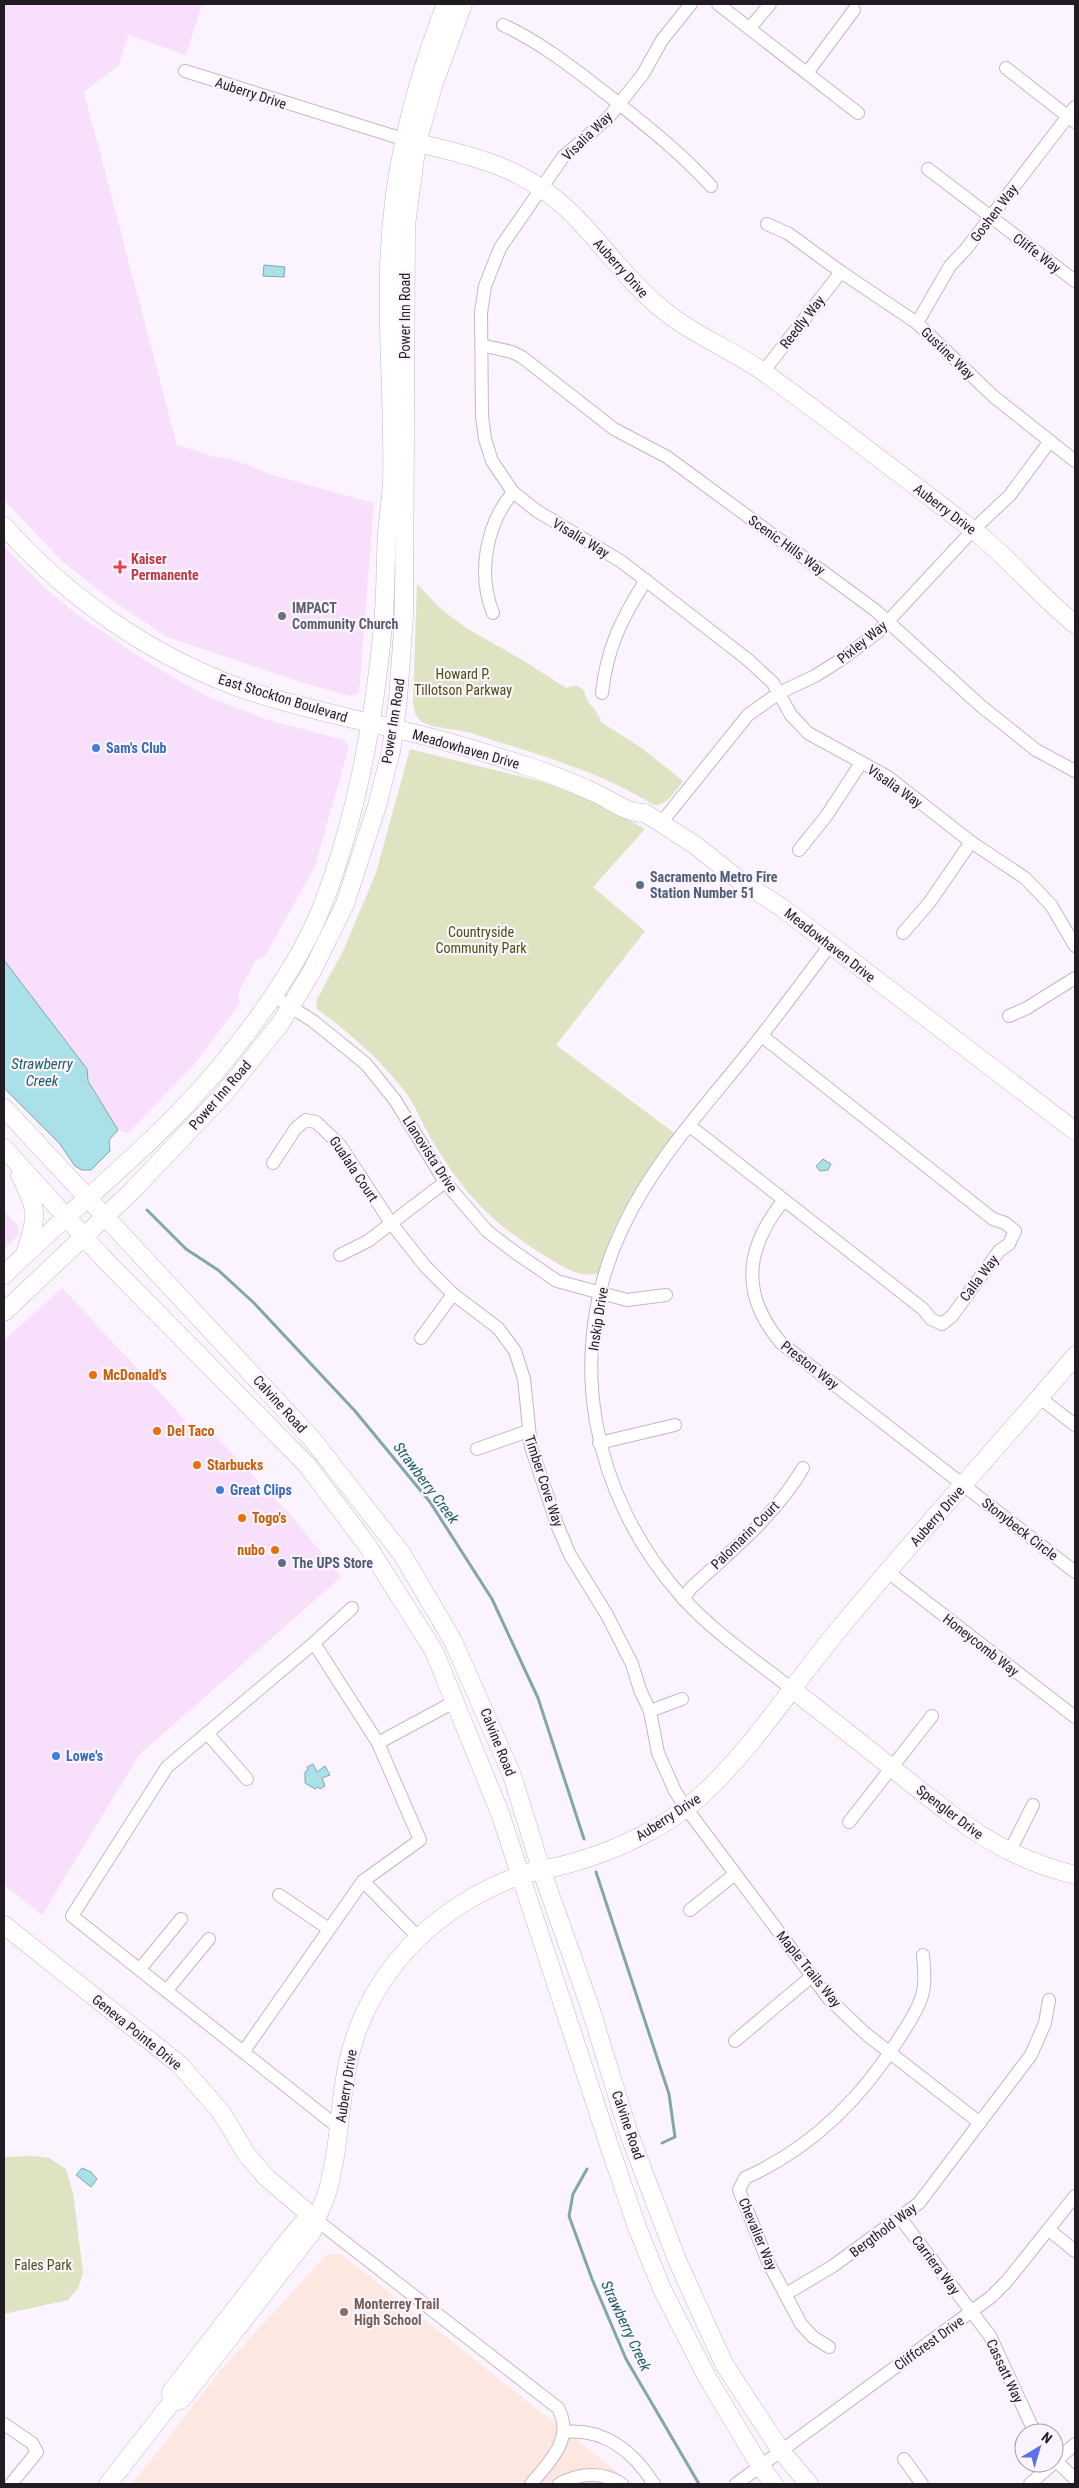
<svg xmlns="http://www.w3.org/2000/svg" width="1079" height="2488" font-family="'Roboto Condensed',sans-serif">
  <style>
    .built { fill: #f8e0fd }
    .education { fill: #fce8e1 }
    .green { fill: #dee3c1 }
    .water { fill: #aae1e9; stroke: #81a6ae }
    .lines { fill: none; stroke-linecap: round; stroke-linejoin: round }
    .stream { stroke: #81a6ae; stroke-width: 3 }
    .street-casing { stroke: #c8b5cb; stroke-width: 14 }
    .secondary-casing { stroke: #c8b5cb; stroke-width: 19 }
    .street { stroke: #fff; stroke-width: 12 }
    .secondary { stroke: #fff; stroke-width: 18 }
    .health-dot { fill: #e0444e; stroke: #fbf3fd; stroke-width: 2 }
    .worship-dot { fill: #6b7280; stroke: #fbf3fd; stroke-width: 2 }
    .shop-dot { fill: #3f7fe0; stroke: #fbf3fd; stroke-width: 2 }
    .service-dot { fill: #5c6f8a; stroke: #fbf3fd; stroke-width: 2 }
    .food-dot { fill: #e8710a; stroke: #fbf3fd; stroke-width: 2 }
    .education-dot { fill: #8d6e63; stroke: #fbf3fd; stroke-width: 2 }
    .labels { text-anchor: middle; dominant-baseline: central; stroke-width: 4.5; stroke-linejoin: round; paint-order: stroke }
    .street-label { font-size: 14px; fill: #221b23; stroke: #fbf3fd }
    .health-label { font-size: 14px; font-weight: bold; fill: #be3a42; stroke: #fbf3fd; text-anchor: start }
    .worship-label { font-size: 14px; font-weight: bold; fill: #5b616d; stroke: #fbf3fd; text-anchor: start }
    .park-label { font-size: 14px; fill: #4c510d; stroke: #fbf3fd }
    .shop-label { font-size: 14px; font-weight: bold; fill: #366cbe; stroke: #fbf3fd; text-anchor: start }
    .service-label { font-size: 14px; font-weight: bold; fill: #4e5e75; stroke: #fbf3fd; text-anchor: start }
    .food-label { font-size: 14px; font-weight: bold; fill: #c56008; stroke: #fbf3fd; text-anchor: start }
    .education-label { font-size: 14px; font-weight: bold; fill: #785e54; stroke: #fbf3fd; text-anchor: start }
    .water-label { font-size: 15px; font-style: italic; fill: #186169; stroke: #fbf3fd }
  </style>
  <rect width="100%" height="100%" fill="#fbf3fd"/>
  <g class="built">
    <path d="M 4,4 L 202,4 L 186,55 L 128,35 L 119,65 L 84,92 L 177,445 L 212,456 L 233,460 L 276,476 L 374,503 L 359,693 L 350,696 L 300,682 L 167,637 L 106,596 L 62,561 L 4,500 Z"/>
    <path d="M 4,546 L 45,588 L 78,615 L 146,661 L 206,696 L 268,720 L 344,740 L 349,747 L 315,866 L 265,956 L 256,960 L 238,993 L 240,1003 L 193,1066 L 128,1133 L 118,1130 L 88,1081 L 87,1069 L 4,960 Z"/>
    <path d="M 4,1211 L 19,1227 L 18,1235 L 4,1249 Z"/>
    <path d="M 62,1288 L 168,1401 L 197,1436 L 207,1427 L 293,1518 L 341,1577 L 139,1755 L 42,1915 L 4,1885 L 4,1340 Z"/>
  </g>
  <path class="education" d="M 327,2254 L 341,2254 L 632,2484 L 132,2484 L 220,2371 Z"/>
  <g class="green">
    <path d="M 417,584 L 442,610 L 468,629 L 524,661 L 566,688 L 576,685 L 584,690 C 586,705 598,709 601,722 L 643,749 L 683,781 C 675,791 668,805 654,805 C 600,771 535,754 474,734 C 460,729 435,729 422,722 C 415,717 414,710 413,702 Z"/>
    <path d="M 410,749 L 543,782 L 591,800 L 645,829 L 593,887 L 645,931 L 556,1045 L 677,1135 C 641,1180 613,1216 599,1273 C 579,1279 564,1267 547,1257 C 491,1223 465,1195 431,1139 C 422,1123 415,1104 403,1089 C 378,1058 350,1033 317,1009 L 316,1001 L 343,951 L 376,873 Z"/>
    <path d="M 35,2156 L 49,2158 L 66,2169 L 73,2193 L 83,2273 L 78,2288 L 68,2300 L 4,2314 L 4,2157 Z"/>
  </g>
  <g class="water">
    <path d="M 264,265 L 285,267 L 284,277 L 263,276 Z"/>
    <path d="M 4,960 L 87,1069 L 88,1081 L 118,1130 L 109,1140 L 110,1151 L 91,1170 L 82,1170 L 75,1166 L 59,1143 L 4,1088 Z"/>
    <path d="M 823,1159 L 831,1164 L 828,1170 L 820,1171 L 816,1166 Z"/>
    <path d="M 313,1764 L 317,1772 L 325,1766 L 330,1775 L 322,1778 L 325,1786 L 320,1789 L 318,1787 L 315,1789 L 305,1783 L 305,1772 L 308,1770 L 307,1767 Z"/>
    <path d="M 82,2168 L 91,2172 L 97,2179 L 91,2187 L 76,2175 Z"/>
  </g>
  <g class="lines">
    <g class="stream">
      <path d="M 147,1210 L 186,1249 L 218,1270 L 254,1303 L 355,1411 L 430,1502 L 492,1599 L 538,1698 L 584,1839"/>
      <path d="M 596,1872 L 669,2094 L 675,2137 L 662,2143"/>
      <path d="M 587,2169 L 573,2194 L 569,2216 L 592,2279 L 626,2359 L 699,2484"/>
    </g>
    <defs>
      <g id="street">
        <path d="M 691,4 L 662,40 L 643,74 L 608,118 L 563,157 L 500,248 L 485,286 L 481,313 L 482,416 L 485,439 L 492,461 L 513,492 L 537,511 L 622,562 L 747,659 L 773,683 L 791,715 L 808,733 L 888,777 L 971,842 L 1025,878 L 1051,905 L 1075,946"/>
        <path d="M 718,4 L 858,113"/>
        <path d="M 503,25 C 542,43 574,69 608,95 C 644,124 679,151 711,186"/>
        <path d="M 750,28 L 770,4"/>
        <path d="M 1006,68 L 1075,122"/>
        <path d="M 185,71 L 403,139"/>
        <path d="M 807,73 L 854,10"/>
        <path d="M 928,169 L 1075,281"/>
        <path d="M 767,224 L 789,234 L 841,272 L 917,323 L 993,396 L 1075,461"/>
        <path d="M 917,323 L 950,266 L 966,249 L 1075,107"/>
        <path d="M 481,345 L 512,352 L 522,357 L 614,429 L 667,457 L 875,610 L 981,706 L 1036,750 L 1075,771"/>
        <path d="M 763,372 L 841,272"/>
        <path d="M 493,613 C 477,573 486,525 513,492"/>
        <path d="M 602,693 C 607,647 622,618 646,580"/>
        <path d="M 661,823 L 748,715 L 779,693 L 815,676 L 842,659 L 878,632 L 973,530 L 1010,495 L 1050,441"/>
        <path d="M 799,850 L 827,815 L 861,763"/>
        <path d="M 903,933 L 929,903 L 971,842"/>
        <path d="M 272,995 L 313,1021 L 366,1064 L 395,1100 L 445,1182 L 487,1231 L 516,1253 L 557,1281 L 627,1300 L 666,1295"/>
        <path d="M 1009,1016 L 1027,1008 L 1075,978"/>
        <path d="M 690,1126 L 923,1309 L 931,1319 L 942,1324 L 952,1316 L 999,1251 L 1009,1244 L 1015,1231 L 1005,1223 L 993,1219 L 762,1036"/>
        <path d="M 273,1163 L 296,1128 L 306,1120 L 316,1122 L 340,1145 L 391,1223 L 425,1266 L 453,1294 L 498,1328 L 515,1351 L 524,1379 L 531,1447 L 558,1527 L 570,1555 L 607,1615 L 632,1664 L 640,1690 L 650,1711 L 658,1753 L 675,1791 L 686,1808 L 829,1999 L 866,2034 L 980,2123"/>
        <path d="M 783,1201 C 745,1249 740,1294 781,1343 L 1075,1572"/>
        <path d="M 340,1255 L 368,1241 L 445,1182"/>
        <path d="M 421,1338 L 453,1294"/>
        <path d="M 1040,1398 L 1075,1425"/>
        <path d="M 599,1443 L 675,1425"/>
        <path d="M 477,1449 L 528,1431"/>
        <path d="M 888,1572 L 1075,1717"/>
        <path d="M 683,1599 L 691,1588 C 731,1551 775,1516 803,1468"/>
        <path d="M 314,1643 L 352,1608"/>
        <path d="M 792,1689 C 755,1660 713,1632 682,1597 C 591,1495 563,1352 623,1227 C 652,1165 700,1112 743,1059 C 773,1022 801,984 830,945"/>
        <path d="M 650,1711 L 682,1699"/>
        <path d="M 207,1733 L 247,1779"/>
        <path d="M 849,1822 L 932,1716"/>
        <path d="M 1009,1853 L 1033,1805"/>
        <path d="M 363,1881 L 418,1937"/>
        <path d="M 279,1895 L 329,1929"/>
        <path d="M 690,1910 L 735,1874"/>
        <path d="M 140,1969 L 181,1919"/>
        <path d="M 167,1990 L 209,1939"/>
        <path d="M 735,2041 L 812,1976"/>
        <path d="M 244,2051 L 363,1881 L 420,1840 L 378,1743"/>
        <path d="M 339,2128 L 72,1916 L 167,1767 L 314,1643 L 378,1743 L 454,1702"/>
        <path d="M 315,2219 L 558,2408 C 575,2439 549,2462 531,2484"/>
        <path d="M 901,2219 L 990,2336 L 1035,2433"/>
        <path d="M 1049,2230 L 1075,2251"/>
        <path d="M 786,2294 L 833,2266 L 919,2203 L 1031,2055 L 1045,2023 L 1049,2000"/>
        <path d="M 829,2347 L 813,2337 L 801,2324 L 768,2262 L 739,2190 L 745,2178 C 810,2149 860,2100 898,2040 C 907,2026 917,2012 922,1996 C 926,1982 924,1969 923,1955"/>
        <path d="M 4,2424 L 32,2443 L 37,2452 L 11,2484"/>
        <path d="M 564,2432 C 605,2428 633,2451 654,2484"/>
        <path d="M 904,2459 L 922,2484"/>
        <path d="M 1054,2459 L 1075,2479"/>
        <path d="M 559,2484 C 579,2473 602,2471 622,2484"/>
        <path d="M 736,2484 L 991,2297 L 1007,2281 L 1075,2196"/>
        <path d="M 1030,2484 L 1075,2444"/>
      </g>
      <g id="secondary">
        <path d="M 406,140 C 478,158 529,166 581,223 C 611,255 632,286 668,314 C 698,337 734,351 765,373 C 835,424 904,477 973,530 C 1010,558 1038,595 1075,624"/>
        <path d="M 4,526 C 66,596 147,653 235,686 C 279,702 325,712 370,723 C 421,734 473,748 523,765 C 547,772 571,782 593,792 C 610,799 627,814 645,813 L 695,845 L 739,880 L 781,907 L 1075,1131"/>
        <path d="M 4,1108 L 312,1439 L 402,1554 L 453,1641 L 512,1775 L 541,1869 L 590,2007 L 629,2134 L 677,2260 L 724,2364 L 781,2451 L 809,2484"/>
        <path d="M 4,1148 L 104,1259 L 307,1465 L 367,1545 L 434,1651 L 500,1813 L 609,2145 L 637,2227 L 662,2289 L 707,2377 L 760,2466 L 774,2484"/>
        <path d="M 20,1175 C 39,1212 37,1216 25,1254"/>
        <path d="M 4,1275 C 74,1206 154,1146 218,1069 C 256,1023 299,964 321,909 C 357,818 374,722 383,626 C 386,595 385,565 387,534 C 388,518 391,501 392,485 C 394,414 387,343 389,272 C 391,177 412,92 446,4"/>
        <path d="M 4,1312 L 131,1192 L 223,1095 L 280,1024 L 312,971 L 345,904 L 377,806 L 391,751 L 398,699 L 404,616 L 406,225 L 417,143 L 433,86 L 463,4"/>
        <path d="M 792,1689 C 829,1718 866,1747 902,1776 C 960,1822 1001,1857 1075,1875"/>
        <path d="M 4,1925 L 180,2065 L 221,2112 L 247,2155 L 266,2177 L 315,2219"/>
        <path d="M 172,2402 L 171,2392 L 290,2238 L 302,2224 L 315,2219"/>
        <path d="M 108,2484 L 172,2402 L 181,2400 L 312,2232 C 315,2219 321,2210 325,2198 C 330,2187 331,2174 334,2162 C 341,2124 341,2084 352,2047 C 376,1964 441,1904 521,1875 C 537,1870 553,1868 568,1864 C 616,1851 667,1827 703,1794 C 752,1749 793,1685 835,1634 C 913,1539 996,1449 1075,1356"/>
      </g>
    </defs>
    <use href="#street" class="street-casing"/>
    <use href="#secondary" class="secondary-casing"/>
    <use href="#street" class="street"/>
    <use href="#secondary" class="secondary"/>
  </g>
  <path class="health-dot" d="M117.5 559.5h5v5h5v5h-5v5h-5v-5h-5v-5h5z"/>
  <circle class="worship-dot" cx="282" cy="616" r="5"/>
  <g class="shop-dot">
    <circle cx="96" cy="748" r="5"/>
    <circle cx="220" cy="1490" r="5"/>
    <circle cx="56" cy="1756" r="5"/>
  </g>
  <g class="service-dot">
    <circle cx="640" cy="885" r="5"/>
    <circle cx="282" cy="1563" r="5"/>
  </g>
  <g class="food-dot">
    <circle cx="93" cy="1375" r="5"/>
    <circle cx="157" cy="1431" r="5"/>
    <circle cx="197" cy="1465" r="5"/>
    <circle cx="242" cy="1518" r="5"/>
    <circle cx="275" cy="1550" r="5"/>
  </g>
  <circle class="education-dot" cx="344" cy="2312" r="5"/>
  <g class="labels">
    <g class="street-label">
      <text transform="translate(251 93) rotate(18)">Auberry Drive</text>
      <text transform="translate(587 136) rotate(-44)">Visalia Way</text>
      <text transform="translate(994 213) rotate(-53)">Goshen Way</text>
      <text transform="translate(1037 253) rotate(37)">Cliffe Way</text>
      <text transform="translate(621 268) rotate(48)">Auberry Drive</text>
      <text transform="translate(405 316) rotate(-90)">Power Inn Road</text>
      <text transform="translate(802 322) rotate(-52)">Reedly Way</text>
      <text transform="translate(948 353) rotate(44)">Gustine Way</text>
      <text transform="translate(945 509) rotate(37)">Auberry Drive</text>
      <text transform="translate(581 538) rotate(31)">Visalia Way</text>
      <text transform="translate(787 545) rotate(36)">Scenic Hills Way</text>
      <text transform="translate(862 642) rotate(-39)">Pixley Way</text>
      <text transform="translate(283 698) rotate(17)">East Stockton Boulevard</text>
      <text transform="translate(393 721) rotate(-81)">Power Inn Road</text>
      <text transform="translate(466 749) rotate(16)">Meadowhaven Drive</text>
      <text transform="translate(895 786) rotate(35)">Visalia Way</text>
      <text transform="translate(830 945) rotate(38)">Meadowhaven Drive</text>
      <text transform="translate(220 1095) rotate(-49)">Power Inn Road</text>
      <text transform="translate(430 1154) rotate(57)">Llanovista Drive</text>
      <text transform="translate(354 1169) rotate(56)">Gualala Court</text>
      <text transform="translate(979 1278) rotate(-53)">Calla Way</text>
      <text transform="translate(598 1319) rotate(-81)">Inskip Drive</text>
      <text transform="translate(810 1365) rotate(38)">Preston Way</text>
      <text transform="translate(280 1404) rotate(48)">Calvine Road</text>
      <text transform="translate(544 1481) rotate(72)">Timber Cove Way</text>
      <text transform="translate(937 1516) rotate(-49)">Auberry Drive</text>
      <text transform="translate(1020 1529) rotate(38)">Stonybeck Circle</text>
      <text transform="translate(745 1535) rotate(-45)">Palomarin Court</text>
      <text transform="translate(981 1645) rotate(38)">Honeycomb Way</text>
      <text transform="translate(498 1742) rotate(68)">Calvine Road</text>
      <text transform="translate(950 1812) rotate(37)">Spengler Drive</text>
      <text transform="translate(668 1817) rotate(-33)">Auberry Drive</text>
      <text transform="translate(809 1969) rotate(51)">Maple Trails Way</text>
      <text transform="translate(137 2032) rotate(39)">Geneva Pointe Drive</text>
      <text transform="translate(346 2086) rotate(-81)">Auberry Drive</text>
      <text transform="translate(628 2125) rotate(71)">Calvine Road</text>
      <text transform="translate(883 2230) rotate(-37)">Bergthold Way</text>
      <text transform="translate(758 2234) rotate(67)">Chevalier Way</text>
      <text transform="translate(936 2265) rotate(53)">Carriera Way</text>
      <text transform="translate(929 2343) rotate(-36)">Cliffcrest Drive</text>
      <text transform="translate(1005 2371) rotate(65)">Cassatt Way</text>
    </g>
    <g class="health-label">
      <text x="131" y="559">Kaiser<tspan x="131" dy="16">Permanente</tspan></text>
    </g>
    <g class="worship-label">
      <text x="292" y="608">IMPACT<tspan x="292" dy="16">Community Church</tspan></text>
    </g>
    <g class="park-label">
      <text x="463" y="674">Howard P.<tspan x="463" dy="16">Tillotson Parkway</tspan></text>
      <text x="481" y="932">Countryside<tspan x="481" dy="16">Community Park</tspan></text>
      <text x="43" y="2265">Fales Park</text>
    </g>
    <g class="shop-label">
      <text x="106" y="748">Sam's Club</text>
      <text x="230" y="1490">Great Clips</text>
      <text x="66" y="1756">Lowe's</text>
    </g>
    <g class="service-label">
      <text x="650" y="877">Sacramento Metro Fire<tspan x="650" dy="16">Station Number 51</tspan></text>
      <text x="292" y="1563">The UPS Store</text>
    </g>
    <g class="food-label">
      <text x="103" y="1375">McDonald's</text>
      <text x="167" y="1431">Del Taco</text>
      <text x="207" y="1465">Starbucks</text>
      <text x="252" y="1518">Togo's</text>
      <text x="265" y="1550" text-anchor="end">nubo</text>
    </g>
    <g class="education-label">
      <text x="354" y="2304">Monterrey Trail<tspan x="354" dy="16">High School</tspan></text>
    </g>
    <g class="water-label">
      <text x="42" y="1064">Strawberry<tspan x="42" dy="17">Creek</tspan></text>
      <text transform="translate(426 1483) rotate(53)">Strawberry Creek</text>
      <text transform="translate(626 2326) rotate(65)">Strawberry Creek</text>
    </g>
  </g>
  <rect width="1079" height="2488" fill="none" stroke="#221b23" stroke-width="10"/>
  <g transform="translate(1039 2448) rotate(38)"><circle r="24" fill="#fbf3fd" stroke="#a49da6"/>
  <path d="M0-4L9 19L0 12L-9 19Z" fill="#5d72e9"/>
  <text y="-8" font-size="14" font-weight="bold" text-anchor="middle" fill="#221b23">N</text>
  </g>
</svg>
